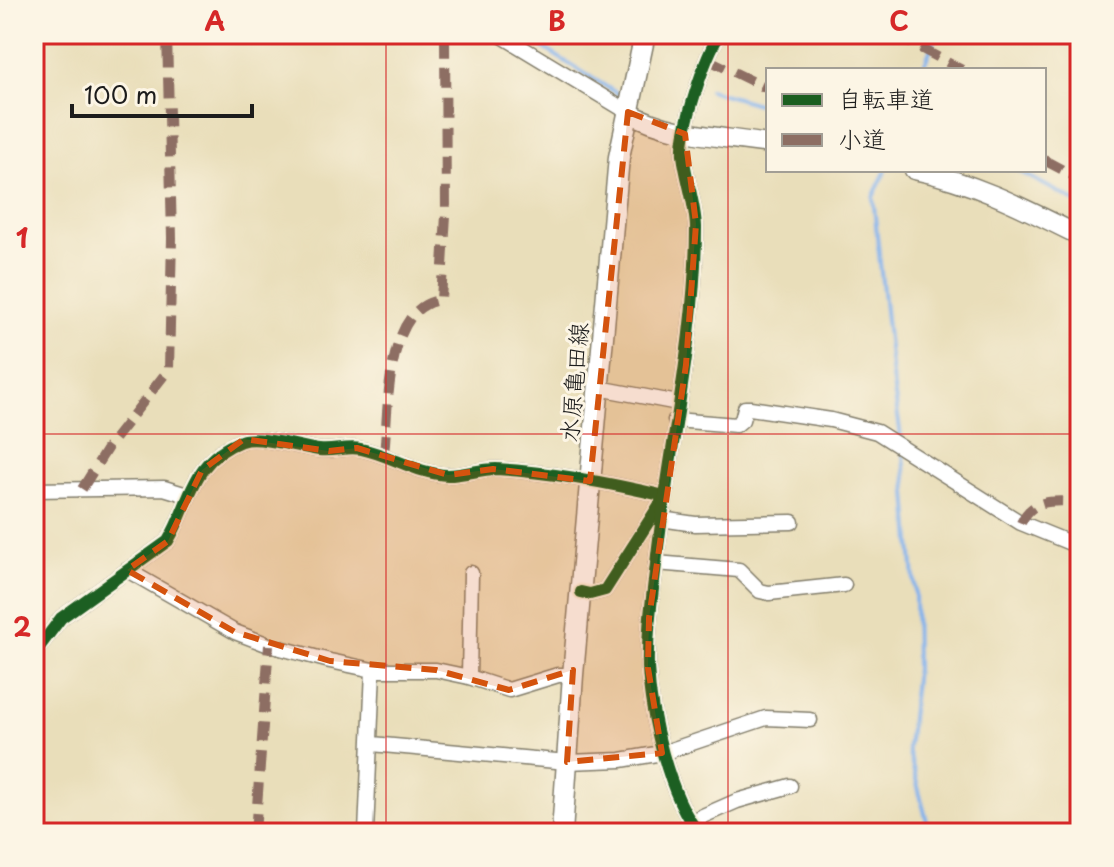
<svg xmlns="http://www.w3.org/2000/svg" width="1114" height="867" font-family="'Playpen Sans','Klee One',sans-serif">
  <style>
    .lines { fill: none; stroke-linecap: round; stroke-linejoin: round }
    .stream { stroke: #80b1ec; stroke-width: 4 }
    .minor-casing { stroke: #827d6b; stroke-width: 17 }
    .tertiary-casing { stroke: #827d6b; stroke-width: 21 }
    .secondary-casing { stroke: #827d6b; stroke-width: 23 }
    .minor { stroke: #fff; stroke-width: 14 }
    .tertiary { stroke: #fff; stroke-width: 18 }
    .secondary { stroke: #fff; stroke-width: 20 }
    .quiet { stroke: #8d6e63; stroke-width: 10; stroke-dasharray: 20 10; stroke-linecap: butt }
    .cycleway-casing { stroke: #fcf5e5; stroke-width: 17 }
    .cycleway { stroke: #1b5e20; stroke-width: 12 }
    .marked { fill: #d4530e; fill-opacity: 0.2; stroke: #d4530e; stroke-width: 6; stroke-dasharray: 16 10; stroke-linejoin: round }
    .grid { fill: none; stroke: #d62828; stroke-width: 2; stroke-opacity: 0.55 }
    .labels { text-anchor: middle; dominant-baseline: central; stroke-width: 6; stroke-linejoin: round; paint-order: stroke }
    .street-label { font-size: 24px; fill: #1c1c1c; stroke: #fcf5e5 }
    .neatline { fill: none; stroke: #d62828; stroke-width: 3 }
    .grid-label { font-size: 26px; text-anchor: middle; font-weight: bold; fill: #d62828 }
  </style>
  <rect width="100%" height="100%" fill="#fcf5e5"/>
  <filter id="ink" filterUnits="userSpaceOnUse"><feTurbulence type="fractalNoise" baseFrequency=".0125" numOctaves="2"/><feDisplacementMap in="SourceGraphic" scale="16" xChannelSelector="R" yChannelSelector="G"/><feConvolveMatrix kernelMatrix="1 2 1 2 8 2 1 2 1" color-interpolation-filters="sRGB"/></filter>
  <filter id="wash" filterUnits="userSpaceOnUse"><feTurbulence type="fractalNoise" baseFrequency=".006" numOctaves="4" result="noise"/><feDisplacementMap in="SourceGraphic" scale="32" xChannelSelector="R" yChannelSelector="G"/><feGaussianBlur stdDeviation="1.8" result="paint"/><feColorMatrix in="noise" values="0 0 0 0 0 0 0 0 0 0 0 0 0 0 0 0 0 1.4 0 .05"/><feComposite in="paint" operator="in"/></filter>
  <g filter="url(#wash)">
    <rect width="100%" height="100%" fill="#e9deba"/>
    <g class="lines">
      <g class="stream">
        <path d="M 521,34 L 618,94"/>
        <path d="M 922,70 L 937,34"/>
        <path d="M 709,90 L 768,107"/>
        <path d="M 886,170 L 873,197 L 892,376 L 902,443"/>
        <path d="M 1017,170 L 1080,204"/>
        <path d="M 904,455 L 915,592 L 916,668 L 908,749 L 930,833"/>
      </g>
    </g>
  </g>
  <g filter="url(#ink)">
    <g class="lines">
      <defs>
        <g id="minor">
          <path d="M 499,34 L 628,112"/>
          <path d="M 599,388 L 678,403"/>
          <path d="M 675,420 L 736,425 L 742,420 L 745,408 L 750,408 L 831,420 L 877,432 L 1021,523 L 1080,547"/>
          <path d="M 34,490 L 164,488 L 187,495"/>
          <path d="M 661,519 L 695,524 L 792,522"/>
          <path d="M 656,563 L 739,570 L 760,591 L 769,593 L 844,585"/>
          <path d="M 127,570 L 235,632 L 269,645 L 330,661 L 373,670 L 436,670 L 469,677 L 509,690 L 558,675 L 573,675"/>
          <path d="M 34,654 L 61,618 L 168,541 C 192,501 190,461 241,441 C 258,435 300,447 319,450 C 333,452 347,446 361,449 C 391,455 417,474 448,475 C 464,475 480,469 496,469 C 553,472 610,483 665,496 L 605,590 L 590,594 L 581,592"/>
          <path d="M 469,677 L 471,573"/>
          <path d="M 372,744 L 567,762 L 621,760 L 662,753 L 766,718 L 810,720"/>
          <path d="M 689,822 L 737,801 L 790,786"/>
          <path d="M 366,833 L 373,670"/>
          <path d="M 699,833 C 669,798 650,713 648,667 C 647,632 652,598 656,564 C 668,452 696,340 696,227 C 695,203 686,179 683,155 C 681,130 705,55 720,34"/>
        </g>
        <g id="tertiary">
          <path d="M 628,112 C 671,136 720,136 768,144"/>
          <path d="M 914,170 C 974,182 1026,209 1080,236"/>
        </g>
        <path id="secondary" d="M 562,833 L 573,675 L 619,157 L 645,34"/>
      </defs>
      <use href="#minor" class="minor-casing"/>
      <use href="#tertiary" class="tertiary-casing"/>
      <use href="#secondary" class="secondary-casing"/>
      <use href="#minor" class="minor"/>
      <use href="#tertiary" class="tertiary"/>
      <use href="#secondary" class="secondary"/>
      <g class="quiet">
        <path d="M 894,34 L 962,70"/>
        <path d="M 707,59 L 768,89"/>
        <path d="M 1044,160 L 1080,179"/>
        <path d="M 384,454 C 389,411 384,306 441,300 L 446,215 L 445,34"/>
        <path d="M 82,489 L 108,447 L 169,369 L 172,238 L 167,34"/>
        <path d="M 1021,523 C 1033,497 1055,501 1080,502"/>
        <path d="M 255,833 L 269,645"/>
      </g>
      <defs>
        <g id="cycleway">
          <path d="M 34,654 L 61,618 L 168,541 C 192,501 190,461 241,441 C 258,435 300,447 319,450 C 333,452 347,446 361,449 C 391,455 417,474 448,475 C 464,475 480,469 496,469 C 553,472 610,483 665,496 L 605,590 L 590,594 L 581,592"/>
          <path d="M 699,833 C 669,798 650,713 648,667 C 647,632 652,598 656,564 C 668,452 696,340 696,227 C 695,203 686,179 683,155 C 681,130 705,55 720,34"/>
        </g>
      </defs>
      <use href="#cycleway" class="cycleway-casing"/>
      <use href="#cycleway" class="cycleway"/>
    </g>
  </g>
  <path class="marked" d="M 628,112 L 685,134 L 696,224 L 686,365 L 649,618 L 648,668 L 662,753 L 567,762 L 573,670 L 509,690 L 436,670 L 330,661 L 235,632 L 127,570 L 168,541 L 202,470 L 244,439 L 329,451 L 357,448 L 448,475 L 493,469 L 590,481 Z"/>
  <path class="grid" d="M 386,34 L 386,833M 728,34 L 728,833M 34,434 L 1080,434"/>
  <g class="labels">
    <g class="street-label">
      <text transform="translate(573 382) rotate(-85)">水原亀田線</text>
    </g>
  </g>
  <rect width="1114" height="867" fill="none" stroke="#fcf5e5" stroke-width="88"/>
  <rect x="766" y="68" width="280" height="104" fill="#fcf5e5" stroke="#a29e95" stroke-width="2"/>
  <rect x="782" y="94" width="40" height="12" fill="#1b5e20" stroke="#a29e95" stroke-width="2"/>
  <text x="838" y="108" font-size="24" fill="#1c1c1c">自転車道</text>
  <rect x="782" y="134" width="40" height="12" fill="#8d6e63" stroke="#a29e95" stroke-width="2"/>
  <text x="838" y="148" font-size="24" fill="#1c1c1c">小道</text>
  <path d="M72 104v12h180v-12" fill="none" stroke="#1c1c1c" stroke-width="4"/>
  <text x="84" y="104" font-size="24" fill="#1c1c1c" stroke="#fcf5e5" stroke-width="6" paint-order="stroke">100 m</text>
  <rect x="44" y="44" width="1026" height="779" class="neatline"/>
  <g class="grid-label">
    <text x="215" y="31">A</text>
    <text x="557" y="31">B</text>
    <text x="899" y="31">C</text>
    <text x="22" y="248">1</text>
    <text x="22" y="637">2</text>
  </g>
</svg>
